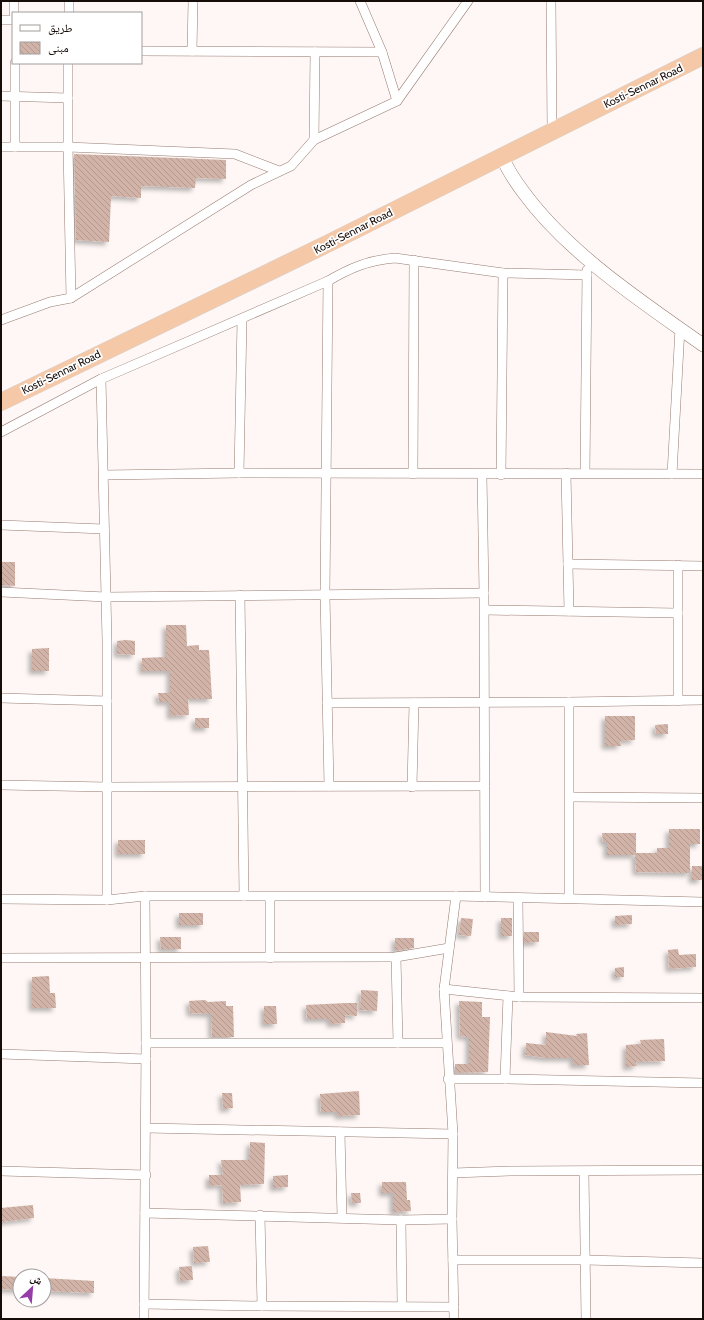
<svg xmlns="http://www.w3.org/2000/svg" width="704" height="1320" font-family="Cabin,'Noto Naskh Arabic',sans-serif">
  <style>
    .building { fill: url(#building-back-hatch); filter: url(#shadow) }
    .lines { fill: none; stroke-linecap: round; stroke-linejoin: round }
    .street-casing { stroke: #977b70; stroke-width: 10 }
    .secondary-casing { stroke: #977b70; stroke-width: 14 }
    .highway-casing { stroke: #d5d3d3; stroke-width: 18 }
    .street { stroke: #fff; stroke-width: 9 }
    .secondary { stroke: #fff; stroke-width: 13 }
    .highway { stroke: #f5c9a8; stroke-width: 17 }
    .labels { text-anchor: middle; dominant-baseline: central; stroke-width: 3.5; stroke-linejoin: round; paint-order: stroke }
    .street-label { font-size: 11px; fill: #160c08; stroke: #fff }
  </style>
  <defs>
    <pattern id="building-back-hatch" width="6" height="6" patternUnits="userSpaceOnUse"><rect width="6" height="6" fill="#d1b3a8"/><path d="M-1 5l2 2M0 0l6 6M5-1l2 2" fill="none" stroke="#b3998f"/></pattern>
    <filter id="shadow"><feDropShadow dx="-3.5" dy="3.5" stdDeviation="2" flood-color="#0004"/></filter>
  </defs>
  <rect width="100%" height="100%" fill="#fef7f5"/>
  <g class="building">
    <path d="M 74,154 L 226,160 L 226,179 L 196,178 L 195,188 L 141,186 L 141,198 L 111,196 L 109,242 L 76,240 Z"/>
    <path d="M 1,562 L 15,562 L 15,586 L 1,585 Z"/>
    <path d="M 166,625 L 186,625 L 187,646 L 199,645 L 199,650 L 209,650 L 212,699 L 188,699 L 189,715 L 170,716 L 170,702 L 159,702 L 158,693 L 170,693 L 170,671 L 142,671 L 142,658 L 166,657 Z"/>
    <path d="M 126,640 L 135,641 L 135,655 L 117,654 L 117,641 Z"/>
    <path d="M 49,648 L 49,671 L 32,671 L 32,649 Z"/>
    <path d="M 605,716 L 635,716 L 635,740 L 620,741 L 621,746 L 605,746 Z"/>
    <rect x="195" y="718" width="14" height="10"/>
    <path d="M 668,724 L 668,734 L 656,734 L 655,725 Z"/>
    <path d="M 669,829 L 700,829 L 700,844 L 690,844 L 690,873 L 636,872 L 635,855 L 607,855 L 607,842 L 603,842 L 602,833 L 636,833 L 636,853 L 657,853 L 657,848 L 669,848 Z"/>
    <rect x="118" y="840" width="27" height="14"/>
    <rect x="692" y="866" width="10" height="14"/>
    <rect x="179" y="913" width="24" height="12"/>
    <path d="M 632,915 L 632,924 L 615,925 L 615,916 Z"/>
    <path d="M 461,918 L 473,919 L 471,936 L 459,935 Z"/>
    <rect x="501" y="918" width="11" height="18"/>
    <path d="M 524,932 L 539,932 L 539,942 L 524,943 Z"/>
    <path d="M 160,937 L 181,937 L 181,949 L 161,949 Z"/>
    <path d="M 395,938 L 414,938 L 414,948 L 395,951 Z"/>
    <path d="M 678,949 L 679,955 L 696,954 L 696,967 L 669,969 L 668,950 Z"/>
    <path d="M 624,967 L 624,977 L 615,977 L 615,968 Z"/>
    <path d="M 49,976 L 50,993 L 55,993 L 56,1008 L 32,1008 L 32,977 Z"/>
    <path d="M 361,990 L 378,991 L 377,1011 L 360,1010 Z"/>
    <path d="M 205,1000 L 208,1002 L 226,1001 L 226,1006 L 233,1006 L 234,1037 L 212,1037 L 211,1014 L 190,1013 L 189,1001 Z"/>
    <path d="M 459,1001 L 482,1002 L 482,1017 L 490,1017 L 488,1072 L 455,1073 L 455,1064 L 469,1064 L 469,1037 L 460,1036 Z"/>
    <path d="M 347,1003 L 357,1003 L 357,1016 L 345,1015 L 345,1023 L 330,1024 L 330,1019 L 307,1019 L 306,1005 Z"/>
    <path d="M 264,1006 L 276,1006 L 277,1024 L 264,1024 Z"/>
    <path d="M 546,1032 L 577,1036 L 576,1034 L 587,1033 L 589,1065 L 573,1065 L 573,1058 L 546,1058 L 525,1055 L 526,1043 L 546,1045 Z"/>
    <path d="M 664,1039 L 665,1061 L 636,1062 L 637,1066 L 626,1067 L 626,1045 L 641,1044 L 640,1040 Z"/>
    <path d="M 359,1091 L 360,1115 L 338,1116 L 338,1112 L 321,1112 L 320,1094 Z"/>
    <path d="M 222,1093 L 232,1093 L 233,1108 L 223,1109 Z"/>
    <path d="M 250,1142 L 265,1143 L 264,1184 L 240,1185 L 241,1202 L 223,1203 L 222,1185 L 209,1186 L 209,1175 L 223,1175 L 221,1160 L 249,1160 Z"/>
    <path d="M 288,1175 L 288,1187 L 273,1188 L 273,1176 Z"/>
    <path d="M 382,1182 L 406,1182 L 407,1200 L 410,1200 L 411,1211 L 393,1212 L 393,1193 L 382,1193 Z"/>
    <path d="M 351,1193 L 360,1193 L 361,1203 L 352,1203 Z"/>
    <path d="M 33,1205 L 34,1218 L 1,1222 L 1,1208 Z"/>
    <path d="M 208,1246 L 210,1262 L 194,1263 L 193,1247 Z"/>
    <path d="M 192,1266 L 193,1280 L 180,1281 L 179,1267 Z"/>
    <path d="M 1,1276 L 20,1277 L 20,1290 L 1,1289 Z"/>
    <path d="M 44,1278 L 94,1281 L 94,1293 L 44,1291 Z"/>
  </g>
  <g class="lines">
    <defs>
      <g id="street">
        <path d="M 360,1 L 382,52 L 397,101"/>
        <path d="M 551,1 L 552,131"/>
        <path d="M 14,13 L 14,1"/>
        <path d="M 69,13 L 69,1"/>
        <path d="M 1,20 L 13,20"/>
        <path d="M 141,51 L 382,52"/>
        <path d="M 192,51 L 193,1"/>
        <path d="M 15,63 L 15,147"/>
        <path d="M 68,63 L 68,147 L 71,298"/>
        <path d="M 1,96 L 68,98"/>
        <path d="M 314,140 L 315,52"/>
        <path d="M 1,147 L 68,147 L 235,154 L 279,171"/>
        <path d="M 328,281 C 350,268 369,260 395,258 L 503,273 L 587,275"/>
        <path d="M 1,320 L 50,302 L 71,298 L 251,185 L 291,166 L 314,140 L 397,101 L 468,1"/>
        <path d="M 101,379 L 107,641 L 107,900"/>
        <path d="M 1,432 L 101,379 L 328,281 L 325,595 L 329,786"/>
        <path d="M 239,473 L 242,320"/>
        <path d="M 566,473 L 569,611"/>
        <path d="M 585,473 L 587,270"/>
        <path d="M 413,474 L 414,260"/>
        <path d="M 672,474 L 680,328"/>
        <path d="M 104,475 L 239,473 L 703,474"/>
        <path d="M 482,475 L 484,593 L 485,897"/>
        <path d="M 501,475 L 503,273"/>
        <path d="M 1,525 L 104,529"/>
        <path d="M 568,564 L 703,566"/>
        <path d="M 1,592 L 106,597 L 484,593"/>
        <path d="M 240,595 L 244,896"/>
        <path d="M 485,610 L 678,613"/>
        <path d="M 1,698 L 107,701"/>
        <path d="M 678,701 L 678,565"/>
        <path d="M 327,703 L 569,702 L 703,700"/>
        <path d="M 1,785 L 108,787 L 485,786"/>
        <path d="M 412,787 L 414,703"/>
        <path d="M 570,797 L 703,798"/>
        <path d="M 270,897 L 270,958"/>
        <path d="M 569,898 L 569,702"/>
        <path d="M 1,899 L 107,900 L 145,896 L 456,896 L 703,902"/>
        <path d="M 518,899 L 519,997"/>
        <path d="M 396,957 L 398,1043"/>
        <path d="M 1,958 L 396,957 L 449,948"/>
        <path d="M 444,989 L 519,997 L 703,998"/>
        <path d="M 146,1043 L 447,1043"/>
        <path d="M 1,1054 L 146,1059"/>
        <path d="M 448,1079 L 505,1079 L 703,1083"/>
        <path d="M 505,1079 L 508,996"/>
        <path d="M 146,1128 L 453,1134"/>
        <path d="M 340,1132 L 342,1218"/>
        <path d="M 1,1171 L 146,1175"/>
        <path d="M 584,1172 L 586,1319"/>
        <path d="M 453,1173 L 511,1171 L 703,1170"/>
        <path d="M 145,1213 L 401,1220 L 452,1219"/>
        <path d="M 260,1215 L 262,1306"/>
        <path d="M 401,1220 L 402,1306"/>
        <path d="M 453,1260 L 585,1260 L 703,1263"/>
        <path d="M 144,1304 L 262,1306 L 454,1307"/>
        <path d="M 144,1319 L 146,1043 L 145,896"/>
        <path d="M 454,1319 L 452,1219 L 453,1134 L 444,989 L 456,896"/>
      </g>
      <path id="secondary" d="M 502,156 C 507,170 515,181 524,193 C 569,254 641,301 703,345"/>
      <path id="highway" d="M 1,402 L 327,244 L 703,56"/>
    </defs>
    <use href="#street" class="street-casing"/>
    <use href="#secondary" class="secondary-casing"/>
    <use href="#highway" class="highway-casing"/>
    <use href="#street" class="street"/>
    <use href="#secondary" class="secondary"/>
    <use href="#highway" class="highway"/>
  </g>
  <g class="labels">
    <g class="street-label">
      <text transform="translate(643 86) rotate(-26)">Kosti-Sennar Road</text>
      <text transform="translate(353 231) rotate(-27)">Kosti-Sennar Road</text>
      <text transform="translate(61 372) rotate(-26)">Kosti-Sennar Road</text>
    </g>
  </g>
  <rect width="704" height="1320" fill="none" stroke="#160c08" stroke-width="4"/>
  <rect x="12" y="12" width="130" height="52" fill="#ffffff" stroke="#a29e9c"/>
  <rect x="20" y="25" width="20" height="6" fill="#ffffff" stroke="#a29e9c"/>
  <text x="48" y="32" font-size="12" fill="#160c08">طريق</text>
  <rect x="20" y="42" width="20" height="12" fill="url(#building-back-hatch)" stroke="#a29e9c"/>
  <text x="48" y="52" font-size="12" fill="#160c08">مبنى</text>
  <g transform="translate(32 1288) rotate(26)"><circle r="19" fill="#ffffff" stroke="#a29e9c"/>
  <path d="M0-3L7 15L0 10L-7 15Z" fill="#953ca8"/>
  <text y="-6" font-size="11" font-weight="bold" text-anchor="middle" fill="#160c08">ش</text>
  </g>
</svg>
